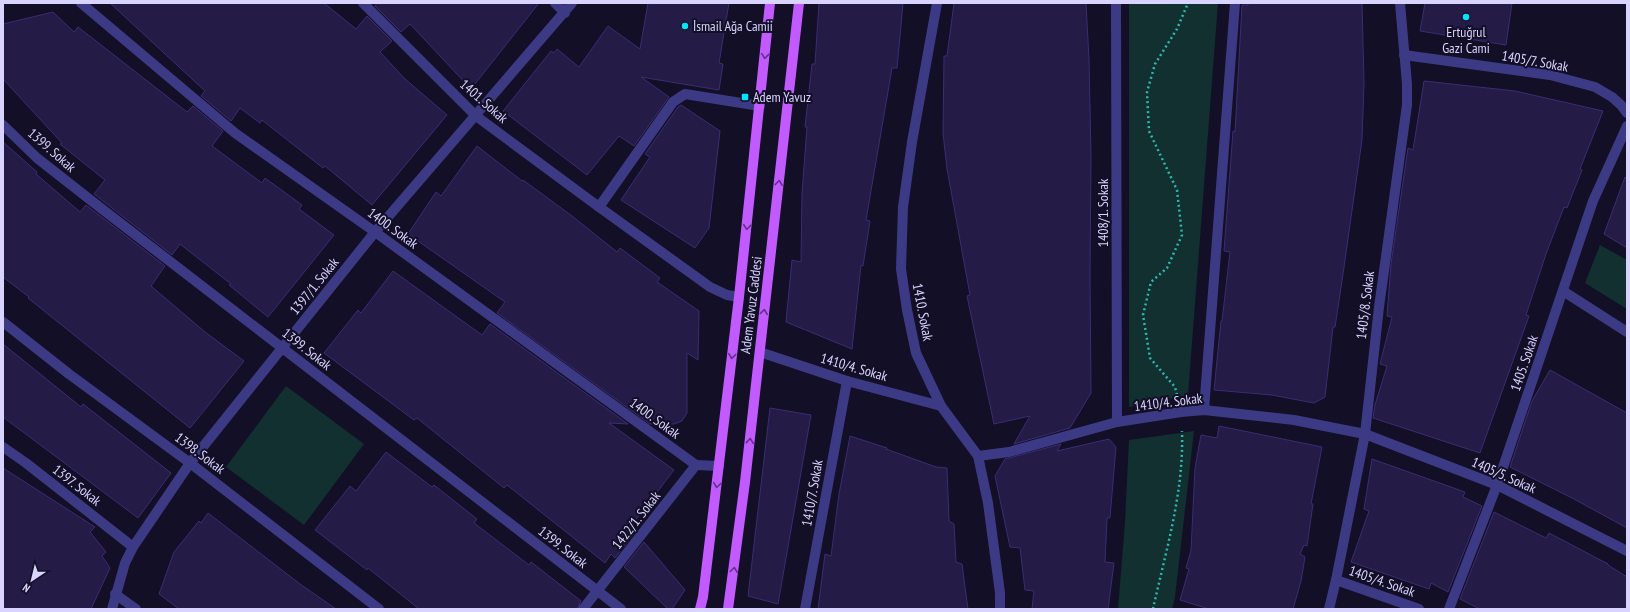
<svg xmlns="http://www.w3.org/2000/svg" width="1630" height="612" font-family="'PT Sans Narrow',sans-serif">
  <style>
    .green { fill: #12302f }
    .building { fill: #241b47; stroke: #3b2d73 }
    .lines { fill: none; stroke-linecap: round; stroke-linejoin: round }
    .path { stroke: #2fb8b0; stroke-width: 2.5; stroke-dasharray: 2 3; stroke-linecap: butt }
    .minor { stroke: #3d3a85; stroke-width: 10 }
    .primary { stroke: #c25bff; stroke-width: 10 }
    .oneway { stroke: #623188 }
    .poi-dot { fill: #00e5ff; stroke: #130f26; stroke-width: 1.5 }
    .labels { text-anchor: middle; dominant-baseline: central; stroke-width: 4; stroke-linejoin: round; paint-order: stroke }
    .poi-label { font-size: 14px; fill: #d9d4ff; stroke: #130f26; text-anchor: start }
    .street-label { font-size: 14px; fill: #d9d4ff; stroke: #130f26 }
  </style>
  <rect width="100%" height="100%" fill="#130f26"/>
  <g class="green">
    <path d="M 1129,3 L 1218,3 L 1188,395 L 1129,407 Z"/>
    <path d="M 1600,245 L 1627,260 L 1627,309 L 1585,283 Z"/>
    <path d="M 286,386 L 364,444 L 304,525 L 226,467 Z"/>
    <path d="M 1194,431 L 1175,597 L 1172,609 L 1118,609 L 1125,522 L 1129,440 Z"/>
  </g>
  <g class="building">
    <path d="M 110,3 L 324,3 L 356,29 L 367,16 L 392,41 L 380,52 L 405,79 L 447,115 L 372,205 L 325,166 L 323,168 L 262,120 L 260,123 L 240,108 L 231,121 L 201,96 L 205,91 Z"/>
    <path d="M 377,3 L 539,3 L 471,89 L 410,24 L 401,32 L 375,6 Z"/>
    <path d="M 648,3 L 729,3 L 719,63 L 723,64 L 719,90 L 641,77 L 669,97 L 634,146 L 619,136 L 587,175 L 503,111 L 551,51 L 554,53 L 557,49 L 579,67 L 608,26 L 640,49 Z"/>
    <path d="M 819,3 L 903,3 L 897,68 L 892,68 L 866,220 L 870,221 L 863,266 L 861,265 L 852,349 L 786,322 L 792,260 L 801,262 L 802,193 L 807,127 L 805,127 L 812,64 L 815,64 Z"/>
    <path d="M 954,3 L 1086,3 L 1089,59 L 1091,156 L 1090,276 L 1091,393 L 1070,428 L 1014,444 L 1030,416 L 994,424 L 967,296 L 970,295 L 947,169 L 943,133 L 944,56 L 947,56 Z"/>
    <path d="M 1248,3 L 1362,3 L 1364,83 L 1362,140 L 1342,281 L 1335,327 L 1333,327 L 1325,397 L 1314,403 L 1272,395 L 1214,390 L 1221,321 L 1222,321 L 1230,252 L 1224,251 L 1233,131 L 1235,132 L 1242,5 L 1248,5 Z"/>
    <path d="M 1425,3 L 1512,3 L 1506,45 L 1420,31 Z"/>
    <path d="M 53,12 L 74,32 L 78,27 L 187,112 L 193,106 L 223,131 L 212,146 L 262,183 L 265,178 L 302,205 L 299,209 L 334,235 L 268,317 L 229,285 L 231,284 L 180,244 L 172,255 L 94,194 L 105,180 L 60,144 L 62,143 L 3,79 L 3,24 Z"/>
    <path d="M 1424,81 L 1515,91 L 1603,111 L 1580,169 L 1582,170 L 1567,208 L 1564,207 L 1546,254 L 1526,315 L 1529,316 L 1480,453 L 1373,418 L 1375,405 L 1387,366 L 1380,364 L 1392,317 L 1387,316 L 1391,264 L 1408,148 L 1413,150 Z"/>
    <path d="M 681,105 L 720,131 L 709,228 L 695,248 L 621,200 L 650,157 L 645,154 L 678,107 Z"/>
    <path d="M 3,142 L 37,172 L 36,174 L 80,212 L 86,205 L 165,266 L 151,286 L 205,332 L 244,361 L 190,428 L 28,298 L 29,297 L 3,277 Z"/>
    <path d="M 477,146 L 522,181 L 523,180 L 572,216 L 617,252 L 620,248 L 660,278 L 657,282 L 699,311 L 698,360 L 687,353 L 687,413 L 682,421 L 674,424 L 650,424 L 497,313 L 505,302 L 408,234 L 436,192 L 441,196 Z"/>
    <path d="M 1625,177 L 1627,178 L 1627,248 L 1604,234 Z"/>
    <path d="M 393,271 L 482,335 L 490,324 L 628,424 L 609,423 L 674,470 L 631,526 L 635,532 L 615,558 L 611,554 L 605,563 L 507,485 L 504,488 L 417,418 L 414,420 L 324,353 L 358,310 L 361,313 Z"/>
    <path d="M 3,344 L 81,407 L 83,404 L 171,473 L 138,518 L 3,417 Z"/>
    <path d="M 1550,370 L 1627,413 L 1627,528 L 1574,499 L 1510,467 L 1532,401 Z"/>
    <path d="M 770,408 L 811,415 L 778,604 L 748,596 Z"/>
    <path d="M 1219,426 L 1322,447 L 1311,504 L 1313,504 L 1307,546 L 1304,545 L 1300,554 L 1305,557 L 1301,581 L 1293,609 L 1209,609 L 1180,600 L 1189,569 L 1186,568 L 1191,550 L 1195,468 L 1201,435 L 1217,438 Z"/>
    <path d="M 850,436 L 887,448 L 886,449 L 936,467 L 947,468 L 949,521 L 954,524 L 956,562 L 962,564 L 968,609 L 818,609 L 825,554 L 831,556 L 839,494 Z"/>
    <path d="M 1109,439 L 1116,447 L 1110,518 L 1107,518 L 1105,562 L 1114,563 L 1108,609 L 1032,609 L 1034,591 L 1025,590 L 1020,548 L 1010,547 L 995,476 L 1005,459 L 1061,444 L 1057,451 Z"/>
    <path d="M 386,452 L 432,487 L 434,485 L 477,519 L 474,523 L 529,565 L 531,562 L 581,601 L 577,609 L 419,609 L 368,568 L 367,570 L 315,530 L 350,486 L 356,491 Z"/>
    <path d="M 1372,459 L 1465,492 L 1463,497 L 1482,506 L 1448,592 L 1431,583 L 1429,589 L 1351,562 L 1369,511 L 1364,509 Z"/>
    <path d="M 3,468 L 95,527 L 90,532 L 106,552 L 102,556 L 110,568 L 91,609 L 3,609 Z"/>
    <path d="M 1494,512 L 1546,538 L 1549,533 L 1608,564 L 1608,565 L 1627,577 L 1627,609 L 1480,609 L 1460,599 Z"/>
    <path d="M 208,513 L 300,584 L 336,609 L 179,609 L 159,594 L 174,552 L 199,521 L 201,523 Z"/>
    <path d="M 644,542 L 685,590 L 672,609 L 668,609 L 624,567 Z"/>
  </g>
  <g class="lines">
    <g class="path">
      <path d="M 1177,395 L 1175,387 L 1150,358 L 1143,315 L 1151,282 L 1167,268 L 1182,235 L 1177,190 L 1149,131 L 1147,92 L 1155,64 L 1177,29 L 1188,3"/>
      <path d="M 1153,609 C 1166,550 1184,492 1182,431"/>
    </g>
    <g class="minor">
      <path d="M 81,3 L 235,133 L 375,232 L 696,465"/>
      <path d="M 363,3 L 476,116 L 599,207"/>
      <path d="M 555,3 L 565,13"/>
      <path d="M 937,3 L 912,142 L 903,207 L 901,269 L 907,310 L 916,353 L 941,406 L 978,456 L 988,503 L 1000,593 L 1000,609"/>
      <path d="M 1116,3 L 1117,422"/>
      <path d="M 1404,55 L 1550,75 L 1595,87 L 1612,97 L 1621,105 L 1627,113"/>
      <path d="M 3,125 L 37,158 L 102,209 L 621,609"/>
      <path d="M 1563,291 L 1627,332"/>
      <path d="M 739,297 L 727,295 L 710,287 L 599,207 L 673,102 L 685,94 L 760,106"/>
      <path d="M 3,322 L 69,374 L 190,463 L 379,609"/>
      <path d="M 760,352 L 847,381 L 941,406"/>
      <path d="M 1204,410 L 1235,3"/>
      <path d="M 3,447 L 26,463 L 133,547"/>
      <path d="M 978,456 L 1009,452 L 1117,422 L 1181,412 L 1204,410 L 1294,420 L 1365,434 L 1497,485 L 1627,551"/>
      <path d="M 696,465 L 719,466"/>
      <path d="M 1336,580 L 1419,609"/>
      <path d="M 115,594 L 136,609"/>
      <path d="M 112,609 L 125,563 L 133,547 L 190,463 L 375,232 L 572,3"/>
      <path d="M 583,609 L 696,465"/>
      <path d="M 805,609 L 847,381"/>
      <path d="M 1329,609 L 1336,580 L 1365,434 L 1379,307 L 1407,105 L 1407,84 L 1400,3"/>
      <path d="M 1449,609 L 1497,485 L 1593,201 L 1627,126"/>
    </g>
    <g class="primary">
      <path d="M 700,609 L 703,597 L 739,297 L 770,3"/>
      <path d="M 728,609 L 745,482 L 799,3"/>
    </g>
  </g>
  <defs><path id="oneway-chevron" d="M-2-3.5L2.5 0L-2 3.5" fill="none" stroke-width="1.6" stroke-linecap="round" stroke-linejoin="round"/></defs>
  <g class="oneway">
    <use href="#oneway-chevron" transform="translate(765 56) rotate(96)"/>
    <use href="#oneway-chevron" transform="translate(779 183) rotate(-83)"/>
    <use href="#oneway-chevron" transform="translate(747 227) rotate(96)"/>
    <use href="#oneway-chevron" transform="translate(764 312) rotate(-83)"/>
    <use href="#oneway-chevron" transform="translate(732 356) rotate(97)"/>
    <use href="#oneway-chevron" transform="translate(750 441) rotate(-84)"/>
    <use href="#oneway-chevron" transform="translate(717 485) rotate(97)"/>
    <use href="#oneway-chevron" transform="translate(734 570) rotate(-83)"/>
  </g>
  <g class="poi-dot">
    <circle cx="1466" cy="17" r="4"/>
    <circle cx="685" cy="26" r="4"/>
    <rect x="741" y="93" width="8" height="8" rx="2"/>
  </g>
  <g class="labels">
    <g class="poi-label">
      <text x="693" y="26">İsmail Ağa Camii</text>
      <text x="1466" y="32" text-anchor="middle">Ertuğrul<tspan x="1466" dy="16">Gazi Cami</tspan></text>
      <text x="753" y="97">Adem Yavuz</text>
    </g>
    <g class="street-label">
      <text transform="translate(1535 61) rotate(10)">1405/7. Sokak</text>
      <text transform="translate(484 101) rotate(41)">1401. Sokak</text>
      <text transform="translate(52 150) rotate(41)">1399. Sokak</text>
      <text transform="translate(1103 213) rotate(-90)">1408/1. Sokak</text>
      <text transform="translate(393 228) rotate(36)">1400. Sokak</text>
      <text transform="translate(314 286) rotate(-51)">1397/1. Sokak</text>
      <text transform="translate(751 305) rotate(-83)">Adem Yavuz Caddesi</text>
      <text transform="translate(1365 305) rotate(-83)">1405/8. Sokak</text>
      <text transform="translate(923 312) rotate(79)">1410. Sokak</text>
      <text transform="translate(307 349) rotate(38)">1399. Sokak</text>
      <text transform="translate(1524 363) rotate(-71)">1405. Sokak</text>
      <text transform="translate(854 367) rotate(16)">1410/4. Sokak</text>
      <text transform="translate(1168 402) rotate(-7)">1410/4. Sokak</text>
      <text transform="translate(655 418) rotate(36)">1400. Sokak</text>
      <text transform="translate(200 453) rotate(37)">1398. Sokak</text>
      <text transform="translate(1504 475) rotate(24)">1405/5. Sokak</text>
      <text transform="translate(77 485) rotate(38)">1397. Sokak</text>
      <text transform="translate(812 493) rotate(-80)">1410/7. Sokak</text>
      <text transform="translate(636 520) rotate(-52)">1422/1. Sokak</text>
      <text transform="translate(563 547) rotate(38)">1399. Sokak</text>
      <text transform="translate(1382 581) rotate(19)">1405/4. Sokak</text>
    </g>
  </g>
  <rect width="1630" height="612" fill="none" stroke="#d9d4ff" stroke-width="8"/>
  <g transform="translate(32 580) rotate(215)" stroke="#130f26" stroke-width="3" paint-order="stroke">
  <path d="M0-3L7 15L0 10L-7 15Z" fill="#d9d4ff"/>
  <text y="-6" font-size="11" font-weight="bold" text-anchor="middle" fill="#d9d4ff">N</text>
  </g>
</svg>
